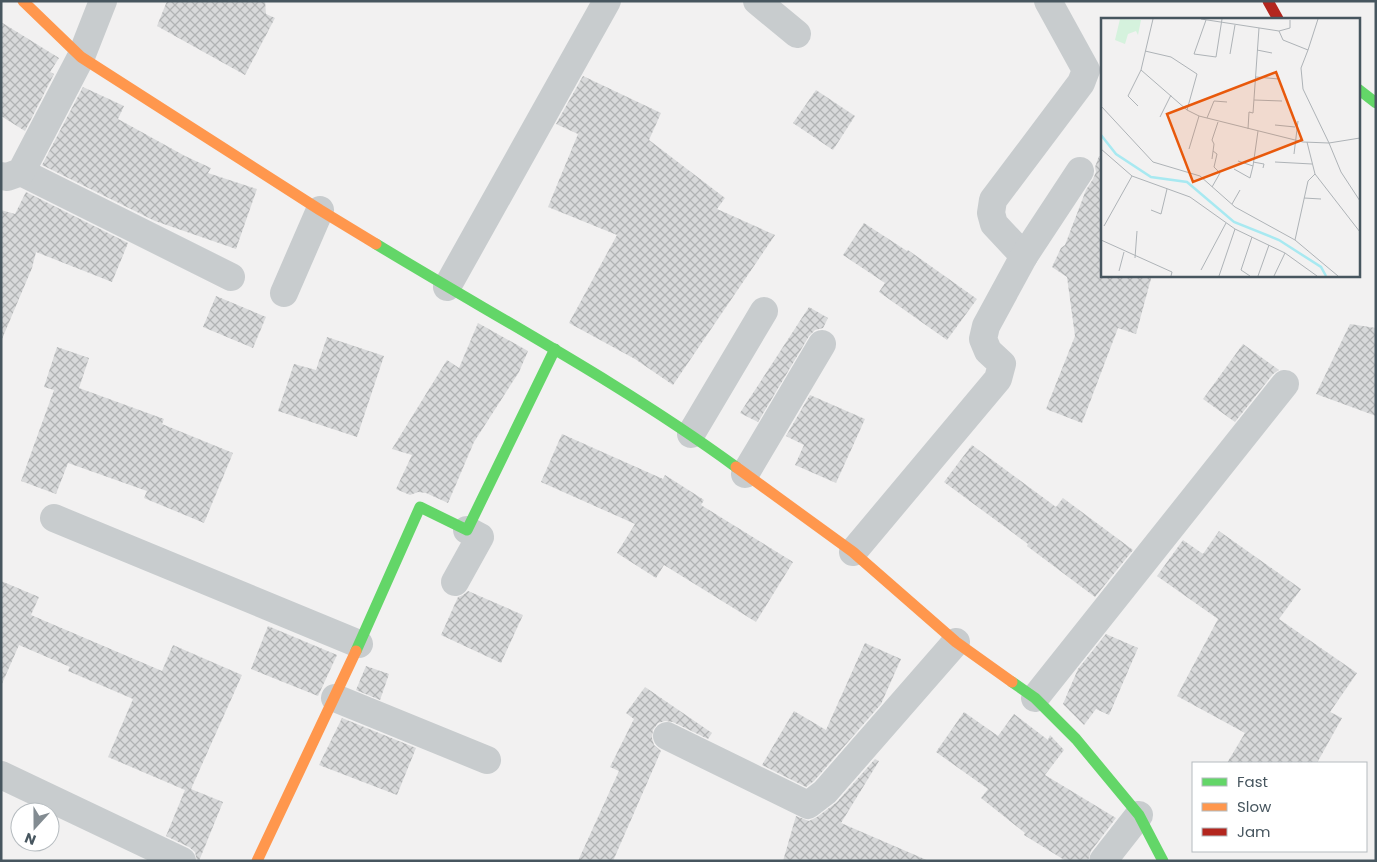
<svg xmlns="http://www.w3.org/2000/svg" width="1377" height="862" font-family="Poppins,sans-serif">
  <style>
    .building { fill: url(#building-cross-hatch) }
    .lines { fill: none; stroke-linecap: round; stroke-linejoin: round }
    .street { stroke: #c8ccce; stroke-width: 28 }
    .fast { stroke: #63d668; stroke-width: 11 }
    .slow { stroke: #ff974d; stroke-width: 11 }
    .jam { stroke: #b3261e; stroke-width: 11 }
    .inset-river { fill: none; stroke: #a8e9f1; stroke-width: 2.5 }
    .inset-road { fill: none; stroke: #aeb3b7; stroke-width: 1 }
    .view { fill: #e8590c; fill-opacity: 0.15; stroke: #e8590c; stroke-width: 2.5 }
    .inset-edge { fill: none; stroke: #47565f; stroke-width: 2.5 }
  </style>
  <defs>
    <pattern id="building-cross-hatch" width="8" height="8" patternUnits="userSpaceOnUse" patternTransform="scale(1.25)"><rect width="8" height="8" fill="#d8d9da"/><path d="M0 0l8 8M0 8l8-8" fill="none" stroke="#b1b3b4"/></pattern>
  </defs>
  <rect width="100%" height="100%" fill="#f2f1f1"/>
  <g class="building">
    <path d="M 167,1 L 265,1 L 266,14 L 275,18 L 245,75 L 157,26 Z"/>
    <path d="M 1,22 L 59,58 L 50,72 L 54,74 L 25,131 L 1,116 Z"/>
    <path d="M 583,76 L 661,113 L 649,140 L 725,198 L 717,209 L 775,235 L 673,385 L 635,359 L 569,323 L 617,235 L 548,207 L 578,134 L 556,124 Z"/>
    <path d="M 83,87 L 124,106 L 118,119 L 185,156 L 211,168 L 208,173 L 257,189 L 236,249 L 155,221 L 42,165 Z"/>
    <path d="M 816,90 L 855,116 L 833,150 L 793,123 Z"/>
    <path d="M 1099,156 L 1102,156 L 1102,275 L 1152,275 L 1136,334 L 1118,328 L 1082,423 L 1046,409 L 1075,336 L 1067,277 L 1052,267 L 1061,248 L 1065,245 L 1086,190 L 1093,179 L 1096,172 L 1095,167 Z"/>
    <path d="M 26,192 L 128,243 L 112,282 L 36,252 L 32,268 L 2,339 L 1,210 L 15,214 Z"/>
    <path d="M 864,223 L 907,251 L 908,250 L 977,299 L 947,340 L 879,292 L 885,283 L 843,255 Z"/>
    <path d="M 216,296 L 266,317 L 253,348 L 203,327 Z"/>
    <path d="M 809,307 L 828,318 L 823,328 L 815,330 L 809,336 L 758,422 L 740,413 Z"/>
    <path d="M 478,323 L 528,351 L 519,372 L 474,442 L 448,503 L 426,493 L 418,492 L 410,495 L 396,489 L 412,455 L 392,449 L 447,360 L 459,368 Z"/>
    <path d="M 1350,324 L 1376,328 L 1376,416 L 1316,394 Z"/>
    <path d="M 327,337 L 384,356 L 357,437 L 278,411 L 294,364 L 316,370 Z"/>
    <path d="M 1243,344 L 1279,370 L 1273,374 L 1235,422 L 1203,399 Z"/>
    <path d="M 57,347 L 89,358 L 79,388 L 164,419 L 162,424 L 233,453 L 204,523 L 144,498 L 147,491 L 68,463 L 56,494 L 21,481 L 54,390 L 44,387 Z"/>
    <path d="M 810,395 L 865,419 L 836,483 L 795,465 L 804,445 L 786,436 Z"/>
    <path d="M 562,434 L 663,479 L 665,475 L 704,500 L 701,505 L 793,562 L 756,622 L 664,565 L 656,578 L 617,553 L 635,524 L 541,482 Z"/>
    <path d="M 972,445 L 1056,507 L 1063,498 L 1133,550 L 1095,597 L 1027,546 L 1028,544 L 944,482 Z"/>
    <path d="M 1219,531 L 1301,589 L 1279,619 L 1357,673 L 1330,712 L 1342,718 L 1317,763 L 1227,763 L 1245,733 L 1177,696 L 1218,619 L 1157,576 L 1183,540 L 1203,554 Z"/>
    <path d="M 1,581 L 39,597 L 31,615 L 162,671 L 173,645 L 242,675 L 191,789 L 223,802 L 199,861 L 197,861 L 195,852 L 189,847 L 166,836 L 185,790 L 108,757 L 133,699 L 68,671 L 70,667 L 19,645 L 1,686 Z"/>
    <path d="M 468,591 L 523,615 L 501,663 L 441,635 L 458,597 L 463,595 Z"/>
    <path d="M 268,626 L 337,655 L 318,696 L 251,669 Z"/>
    <path d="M 1106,634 L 1138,648 L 1109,715 L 1096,709 L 1084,725 L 1063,704 L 1078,669 Z"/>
    <path d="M 865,643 L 901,659 L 881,704 L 814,781 L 806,787 L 762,765 L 794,711 L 826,730 Z"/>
    <path d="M 366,666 L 389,674 L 380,700 L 356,690 Z"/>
    <path d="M 645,687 L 712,733 L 708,739 L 673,722 L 665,721 L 658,723 L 653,730 L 652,738 L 654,745 L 661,751 L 613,861 L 578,861 L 619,771 L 610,767 L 634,719 L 626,713 Z"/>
    <path d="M 964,712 L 998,736 L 1014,714 L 1048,740 L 1050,735 L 1064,750 L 1045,775 L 1116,818 L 1091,851 L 1088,861 L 1066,861 L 1024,835 L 1025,833 L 981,798 L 988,789 L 936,752 Z"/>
    <path d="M 342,718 L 416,748 L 397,795 L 319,765 Z"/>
    <path d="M 875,759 L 879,761 L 841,823 L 929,861 L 783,861 L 796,816 L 809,821 L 817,817 L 837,802 Z"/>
  </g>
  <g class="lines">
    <g class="street">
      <path d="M 757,1 L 797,34"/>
      <path d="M 21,172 L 231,277"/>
      <path d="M 1,176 L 7,177 L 21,172 L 81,57 L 103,1"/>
      <path d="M 1024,256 L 994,224 L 991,213 L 993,200 L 1081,83 L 1086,70 L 1048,1"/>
      <path d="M 447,287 L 607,1"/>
      <path d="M 284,293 L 320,210"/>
      <path d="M 691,434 L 764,311"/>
      <path d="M 745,474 L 822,344"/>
      <path d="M 54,518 L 359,644"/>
      <path d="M 853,552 L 998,379 L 1002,364 L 988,351 L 983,339 L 986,326 L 1024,256 L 1080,171"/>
      <path d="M 455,582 L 480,537 L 467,530"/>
      <path d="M 335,698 L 487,760"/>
      <path d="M 1035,698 L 1285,384"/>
      <path d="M 667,736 L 808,805 L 825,792 L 956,642"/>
      <path d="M 1,775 L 182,861"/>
      <path d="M 1103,861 L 1139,815"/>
    </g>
    <g class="fast">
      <path d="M 1358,89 L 1376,103"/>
      <path d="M 376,244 C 496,317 621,383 736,467"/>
      <path d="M 356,651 L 420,507 L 467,530 L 555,349"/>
      <path d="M 1012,682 L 1035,698 L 1076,739 L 1139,815 L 1163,861"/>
    </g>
    <g class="slow">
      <path d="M 23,1 L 81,57 L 320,210 L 376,244"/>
      <path d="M 736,467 L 853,552 L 956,642 L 1012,682"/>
      <path d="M 257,861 L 356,651"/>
    </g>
    <path class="jam" d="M 1268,1 L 1278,19"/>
  </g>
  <g transform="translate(1101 18)">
    <rect width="259" height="259" fill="#f2f1f1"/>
    <path d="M 19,1 L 40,2 L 37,17 L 35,13 L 27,16 L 24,26 L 14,22 Z" fill="#d5f2dd"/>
    <path class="inset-river" d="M 0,117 L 15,136 L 50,159 L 86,164 L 133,204 L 178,222 L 220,249 L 225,258"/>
    <path class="inset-road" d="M 52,1 L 40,52 L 86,92 L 98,98 L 202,124 L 228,125 L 240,154 L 259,183M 100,1 L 178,13 L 182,22 L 207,32 L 200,50 L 202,71 L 228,125 L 259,120M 105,2 L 93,36 L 115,39 L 121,1M 178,13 L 189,10 L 189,2M 156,32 L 171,35M 207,32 L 217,1M 44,33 L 70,39 L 96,56 L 86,92M 129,36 L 134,7M 155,59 L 178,61M 153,82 L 181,83M 0,88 L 52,144 L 99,158 L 134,189 L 194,222 L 207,163 L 214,156 L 206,124M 37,88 L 27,78 L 40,52M 59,99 L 70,77M 106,100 L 113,83 L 126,84M 174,107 L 194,109M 147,111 L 148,94 L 152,95 L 158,10M 0,131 L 31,158 L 89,179 L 134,211 L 184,235 L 216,258M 88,131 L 98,98M 193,136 L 197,103M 111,141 L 113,126 L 111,122 L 117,104M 137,143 L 152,148 L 157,113M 152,144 L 163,146 L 162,150M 174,144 L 211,146M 133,151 L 149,160 L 152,148M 214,156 L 259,214M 111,169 L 119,155 L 113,149 L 116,136 L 112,133M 203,180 L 220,181M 131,186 L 139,172M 50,192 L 60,196 L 66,171M 3,208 L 31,158M 0,222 L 71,254 L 70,258M 194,222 L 237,258M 34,240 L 36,213M 100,252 L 125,205M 18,253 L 23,234M 118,258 L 134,211M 149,258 L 140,252 L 151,219M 157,258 L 168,227M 173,258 L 184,235"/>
    <path class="view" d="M 175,54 L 201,122 L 92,164 L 66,96 Z"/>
    <rect width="259" height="259" class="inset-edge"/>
  </g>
  <rect width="1377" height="862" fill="none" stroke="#47565f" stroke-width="5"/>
  <rect x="1192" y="762" width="175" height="90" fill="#ffffff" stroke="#b5bbbf"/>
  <rect x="1202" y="778" width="25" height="8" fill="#63d668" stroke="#b5bbbf"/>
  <text x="1237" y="787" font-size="15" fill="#47565f">Fast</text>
  <rect x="1202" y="803" width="25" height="8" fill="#ff974d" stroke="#b5bbbf"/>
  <text x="1237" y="812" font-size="15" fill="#47565f">Slow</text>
  <rect x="1202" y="828" width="25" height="8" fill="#b3261e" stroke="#b5bbbf"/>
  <text x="1237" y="837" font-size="15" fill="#47565f">Jam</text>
  <g transform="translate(35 827) rotate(201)"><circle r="24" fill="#ffffff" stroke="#b5bbbf"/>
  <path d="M0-4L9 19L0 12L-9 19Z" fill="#838c92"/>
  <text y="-8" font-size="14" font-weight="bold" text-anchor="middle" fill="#47565f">N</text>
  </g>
</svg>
